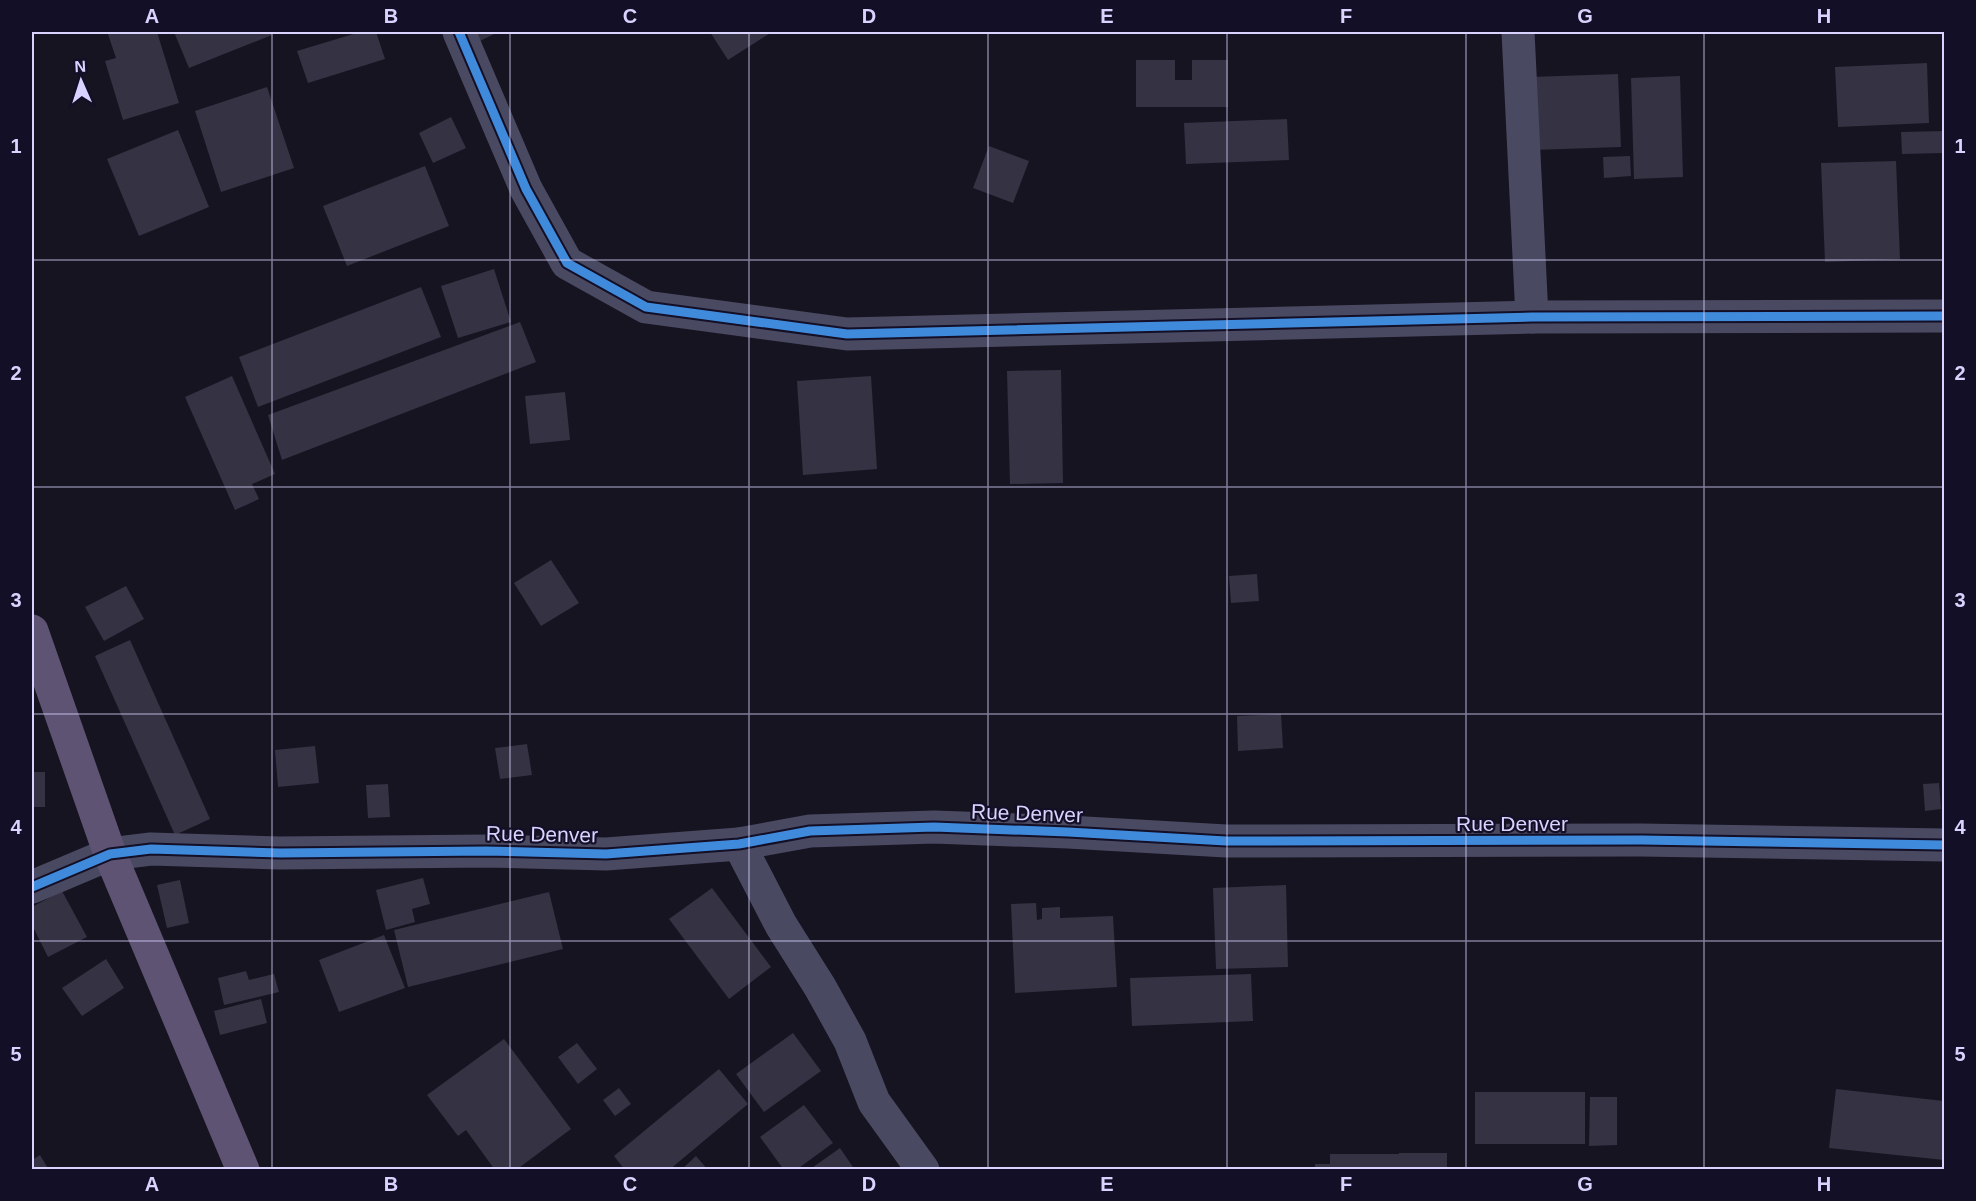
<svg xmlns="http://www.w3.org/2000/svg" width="1976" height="1201" font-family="Arial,sans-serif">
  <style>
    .building { fill: #343243 }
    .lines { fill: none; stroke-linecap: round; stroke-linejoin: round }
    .minor { stroke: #4a4962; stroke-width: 33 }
    .major { stroke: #5e5373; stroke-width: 33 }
    .cycleway-casing { stroke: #130f26; stroke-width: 13 }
    .cycleway { stroke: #408adc; stroke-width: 9 }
    .grid { fill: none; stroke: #d9d4ff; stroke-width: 1.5; stroke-opacity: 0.55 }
    .labels { text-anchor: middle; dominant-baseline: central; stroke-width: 4.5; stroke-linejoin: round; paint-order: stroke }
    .street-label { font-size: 21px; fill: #d9d4ff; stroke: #130f26 }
    .neatline { fill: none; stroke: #d9d4ff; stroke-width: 2 }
    .grid-label { font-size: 20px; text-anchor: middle; font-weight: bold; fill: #d9d4ff }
  </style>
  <rect width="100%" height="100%" fill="#161421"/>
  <g class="building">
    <path d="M 117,32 L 157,32 L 179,103 L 123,120 L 105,61 L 116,58 L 108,34 Z"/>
    <path d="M 174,32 L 270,32 L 272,35 L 189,68 Z"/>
    <path d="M 360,32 L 376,32 L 385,59 L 308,83 L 297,51 Z"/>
    <path d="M 473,32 L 498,32 L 478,42 Z"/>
    <path d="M 710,32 L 772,32 L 728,60 Z"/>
    <path d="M 1136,60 L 1175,60 L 1175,80 L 1192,80 L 1192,60 L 1228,60 L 1228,107 L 1136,107 Z"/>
    <path d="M 1927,63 L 1929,123 L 1838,127 L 1835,67 Z"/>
    <path d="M 1618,74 L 1621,147 L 1533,150 L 1530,77 Z"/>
    <path d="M 1680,76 L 1683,177 L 1634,179 L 1631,78 Z"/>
    <path d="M 267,87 L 294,168 L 221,192 L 195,111 Z"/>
    <path d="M 451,117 L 466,148 L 433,163 L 419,133 Z"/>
    <path d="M 1287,119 L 1289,160 L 1186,164 L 1184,123 Z"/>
    <path d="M 178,130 L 209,207 L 139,236 L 107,159 Z"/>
    <path d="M 1944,131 L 1944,153 L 1902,154 L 1901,132 Z"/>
    <path d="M 989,146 L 1029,161 L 1013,203 L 973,188 Z"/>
    <path d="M 1630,156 L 1631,176 L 1604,178 L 1603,157 Z"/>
    <path d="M 1896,161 L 1900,259 L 1825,262 L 1821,163 Z"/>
    <path d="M 425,166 L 449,226 L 347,266 L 323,206 Z"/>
    <path d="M 494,269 L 511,322 L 458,338 L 441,286 Z"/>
    <path d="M 421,287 L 441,337 L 258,407 L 239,357 Z"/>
    <path d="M 520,322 L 536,362 L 282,460 L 268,415 Z"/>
    <path d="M 1061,370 L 1063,483 L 1010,484 L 1007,371 Z"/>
    <path d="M 232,376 L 275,474 L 252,484 L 259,499 L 235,510 L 185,397 Z"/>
    <path d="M 871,376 L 877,469 L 803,475 L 797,381 Z"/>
    <path d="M 565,392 L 570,440 L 530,444 L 525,396 Z"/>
    <path d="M 551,560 L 579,603 L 541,626 L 514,583 Z"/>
    <path d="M 1257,574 L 1259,601 L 1231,603 L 1229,576 Z"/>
    <path d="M 126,586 L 144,619 L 104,641 L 85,607 Z"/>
    <path d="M 130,640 L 210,819 L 175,835 L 95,656 Z"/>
    <path d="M 1281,714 L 1283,748 L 1238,751 L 1237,716 Z"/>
    <path d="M 527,744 L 532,775 L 500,779 L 495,748 Z"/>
    <path d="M 315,746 L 319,783 L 278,787 L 275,750 Z"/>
    <rect x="32" y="772" width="13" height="35"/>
    <path d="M 1939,783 L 1941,809 L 1925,811 L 1923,784 Z"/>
    <path d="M 388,784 L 390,817 L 368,818 L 366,785 Z"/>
    <path d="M 423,878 L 430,904 L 412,909 L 415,922 L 386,930 L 376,890 Z"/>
    <path d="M 180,880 L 189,923 L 167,928 L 157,885 Z"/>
    <path d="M 1286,885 L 1288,967 L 1216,969 L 1213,888 Z"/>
    <path d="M 712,888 L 771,967 L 729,999 L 669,919 Z"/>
    <path d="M 62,891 L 87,937 L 48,957 L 32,925 L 32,907 Z"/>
    <path d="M 549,892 L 563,949 L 408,987 L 394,930 Z"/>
    <path d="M 1036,903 L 1037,920 L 1042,919 L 1042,908 L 1060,907 L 1060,918 L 1113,916 L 1117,987 L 1015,993 L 1011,904 Z"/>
    <path d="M 384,935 L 405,988 L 339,1012 L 319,960 Z"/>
    <path d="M 106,959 L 124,988 L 82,1016 L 62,988 Z"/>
    <path d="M 246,971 L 249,980 L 274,974 L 279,992 L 224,1005 L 218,978 Z"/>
    <path d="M 1251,974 L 1253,1021 L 1132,1026 L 1130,978 Z"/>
    <path d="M 261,999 L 267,1023 L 220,1035 L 214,1011 Z"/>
    <path d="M 793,1033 L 821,1071 L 764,1112 L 736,1074 Z"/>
    <path d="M 504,1039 L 571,1129 L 516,1170 L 495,1170 L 466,1130 L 458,1136 L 427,1095 Z"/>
    <path d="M 577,1043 L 597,1069 L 578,1084 L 558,1057 Z"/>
    <path d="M 719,1069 L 748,1104 L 669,1170 L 625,1170 L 614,1156 Z"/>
    <path d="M 619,1088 L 631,1104 L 615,1116 L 603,1100 Z"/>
    <path d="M 1836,1089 L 1944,1101 L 1944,1160 L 1829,1148 Z"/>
    <rect x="1475" y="1092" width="110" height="52"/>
    <path d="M 1590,1097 L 1617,1097 L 1617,1145 L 1589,1146 Z"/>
    <path d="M 804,1105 L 833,1143 L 796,1170 L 784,1170 L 760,1137 Z"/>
    <path d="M 840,1148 L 855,1170 L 809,1170 Z"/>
    <path d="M 1399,1153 L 1447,1153 L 1447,1170 L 1315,1170 L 1315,1164 L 1330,1164 L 1330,1154 L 1399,1154 Z"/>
    <path d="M 40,1155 L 49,1170 L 32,1170 L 32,1160 Z"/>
    <path d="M 696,1156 L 708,1170 L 681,1170 Z"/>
  </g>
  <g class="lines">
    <g class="minor">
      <path d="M 459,32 L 526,189 L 567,263 L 646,307 L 847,334 L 1532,317 L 1944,316"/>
      <path d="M 1518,32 L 1532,317"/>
      <path d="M 739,844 L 781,925 L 820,987 L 850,1041 L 874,1102 L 923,1170"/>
      <path d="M 32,887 L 110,854 L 151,849 L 280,853 L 486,851 L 606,854 L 739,844 L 810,831 L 934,827 L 1068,832 L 1226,841 L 1641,840 L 1944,845"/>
    </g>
    <path class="major" d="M 32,631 L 110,854 L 243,1170"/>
    <defs>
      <g id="cycleway">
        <path d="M 459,32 L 526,189 L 567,263 L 646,307 L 847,334 L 1532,317 L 1944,316"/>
        <path d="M 32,887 L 110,854 L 151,849 L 280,853 L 486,851 L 606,854 L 739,844 L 810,831 L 934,827 L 1068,832 L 1226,841 L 1641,840 L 1944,845"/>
      </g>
    </defs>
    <use href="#cycleway" class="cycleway-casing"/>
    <use href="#cycleway" class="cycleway"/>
  </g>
  <path class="grid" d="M 272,32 L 272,1170M 510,32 L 510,1170M 749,32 L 749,1170M 988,32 L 988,1170M 1227,32 L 1227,1170M 1466,32 L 1466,1170M 1704,32 L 1704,1170M 32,260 L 1944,260M 32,487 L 1944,487M 32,714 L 1944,714M 32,941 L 1944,941"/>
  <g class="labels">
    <g class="street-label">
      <text transform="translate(1027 813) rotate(2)">Rue Denver</text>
      <text x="1512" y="823">Rue Denver</text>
      <text transform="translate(542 834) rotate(1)">Rue Denver</text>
    </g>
  </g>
  <rect width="1976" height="1201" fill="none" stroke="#130f26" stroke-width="66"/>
  <g transform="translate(81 81) rotate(357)" stroke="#130f26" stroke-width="4.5" paint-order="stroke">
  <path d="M0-4.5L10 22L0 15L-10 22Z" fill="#d9d4ff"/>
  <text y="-9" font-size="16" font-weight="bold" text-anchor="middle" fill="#d9d4ff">N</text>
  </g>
  <rect x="33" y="33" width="1910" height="1135" class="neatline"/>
  <g class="grid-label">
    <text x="152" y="23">A</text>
    <text x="391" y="23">B</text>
    <text x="630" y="23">C</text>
    <text x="869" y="23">D</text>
    <text x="1107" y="23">E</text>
    <text x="1346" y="23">F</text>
    <text x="1585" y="23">G</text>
    <text x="1824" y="23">H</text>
    <text x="16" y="153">1</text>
    <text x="1960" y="153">1</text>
    <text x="16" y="380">2</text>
    <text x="1960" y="380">2</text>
    <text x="16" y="607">3</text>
    <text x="1960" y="607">3</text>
    <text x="16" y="834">4</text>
    <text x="1960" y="834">4</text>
    <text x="16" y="1061">5</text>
    <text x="1960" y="1061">5</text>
    <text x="152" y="1191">A</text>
    <text x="391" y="1191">B</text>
    <text x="630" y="1191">C</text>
    <text x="869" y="1191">D</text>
    <text x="1107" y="1191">E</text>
    <text x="1346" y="1191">F</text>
    <text x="1585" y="1191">G</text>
    <text x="1824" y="1191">H</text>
  </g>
</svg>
